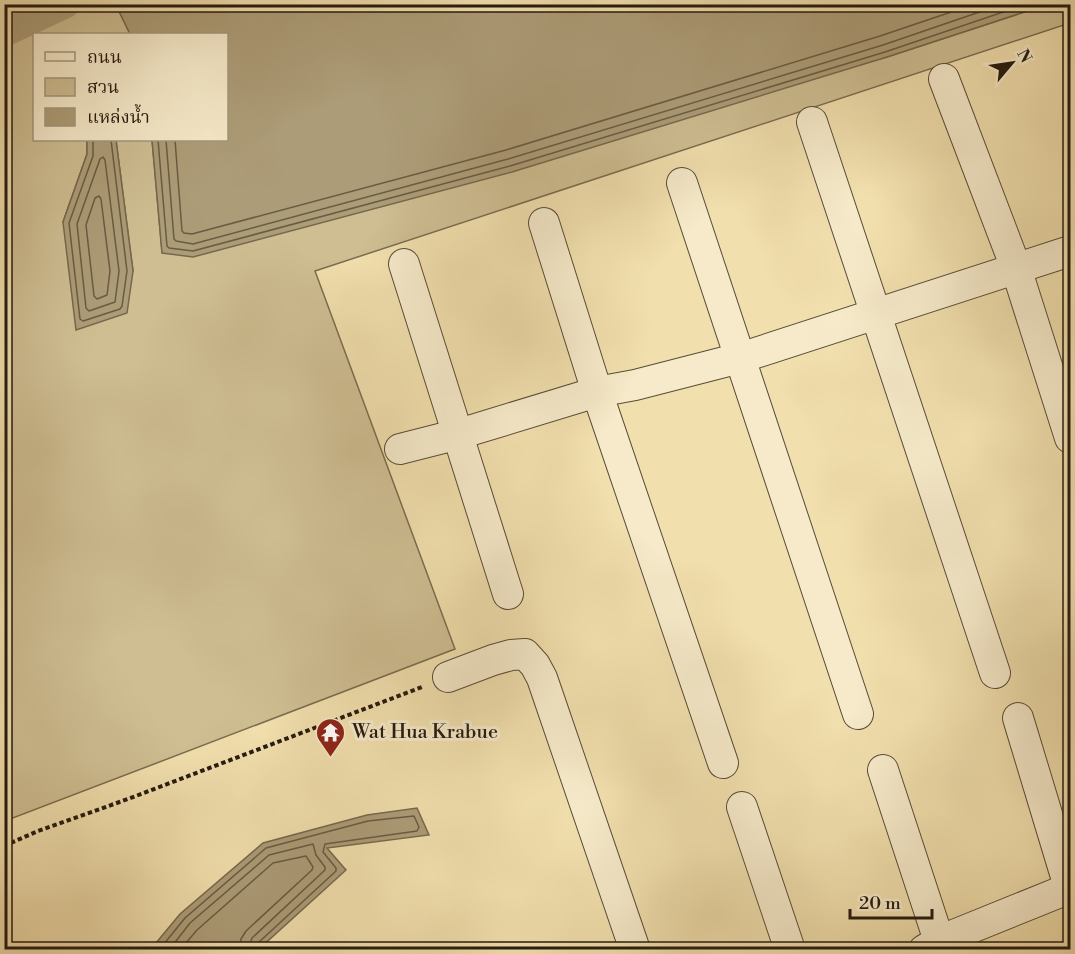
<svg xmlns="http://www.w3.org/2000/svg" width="1075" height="954" font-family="'Libre Bodoni','Noto Serif Thai',serif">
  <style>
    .green { fill: #cebe92; stroke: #7a6c50; stroke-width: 1.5 }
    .water { fill: #ac9c77; stroke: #76684d; stroke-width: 1.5 }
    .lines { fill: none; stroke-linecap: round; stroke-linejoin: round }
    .shore { stroke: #685c43; stroke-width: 1.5 }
    .canal { stroke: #ac9c77; stroke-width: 28 }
    .street-casing { stroke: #584c36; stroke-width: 32 }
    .path { stroke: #251b0f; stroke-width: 4; stroke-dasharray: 4.5 3; stroke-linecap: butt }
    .street { stroke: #f6eaca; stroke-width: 30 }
    .labels { text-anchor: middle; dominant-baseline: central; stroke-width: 6; stroke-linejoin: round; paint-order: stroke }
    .poi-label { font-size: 20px; fill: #251b0f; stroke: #f6eaca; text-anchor: start }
  </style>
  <rect width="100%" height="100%" fill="#f1dfad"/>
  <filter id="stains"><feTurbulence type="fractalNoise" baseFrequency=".00333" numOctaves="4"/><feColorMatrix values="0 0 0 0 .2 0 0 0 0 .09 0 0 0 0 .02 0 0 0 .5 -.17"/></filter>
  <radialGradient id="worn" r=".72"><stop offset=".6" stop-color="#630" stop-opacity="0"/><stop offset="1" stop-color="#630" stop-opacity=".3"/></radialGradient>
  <path class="green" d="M 11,4 L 116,5 L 130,34 L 34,34 L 34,140 L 87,140 L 87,154 L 63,222 L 133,271 L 116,140 L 152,140 L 162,252 L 887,57 L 1046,5 L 1070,5 L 1070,23 L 315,271 L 455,649 L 5,821 L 5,9 Z"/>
  <g class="water">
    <path d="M 116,5 L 1046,5 L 887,57 L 512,172 L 193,257 L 162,253 L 152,140 L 226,140 L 226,34 L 130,34 Z"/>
    <path d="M 87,140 L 116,140 L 133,271 L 127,313 L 76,330 L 63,222 L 87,154 Z"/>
    <path d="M 417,808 L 429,835 L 327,848 L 346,870 L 259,949 L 151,949 L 180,914 L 263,843 L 367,815 Z"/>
  </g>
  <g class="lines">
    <g class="shore">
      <path d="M 93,140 L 93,156 L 69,223 L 80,319 L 83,321 L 120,309 L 122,306 L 127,271 L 111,140"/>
      <path d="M 158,140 L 167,246 L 169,248 L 193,251 L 510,166 L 885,52 L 1027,4"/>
      <path d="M 166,140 L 174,239 L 176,241 L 193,244 L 508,159 L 883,45 L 1003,4"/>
      <path d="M 175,140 L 182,231 L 184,233 L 192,234 L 506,150 L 880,36 L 975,4"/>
      <path d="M 103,157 L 105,160 L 119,271 L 115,302 L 89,311 L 86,308 L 77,224 L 100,159 Z"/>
      <path d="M 99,196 L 101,199 L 110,271 L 107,295 L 97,299 L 94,296 L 86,225 L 95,198 Z"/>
      <path d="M 159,950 L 185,918 L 266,848 L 368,821 L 414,816 L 419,827 L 417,831 L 325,844 L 323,852 L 336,868 L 336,871 L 258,943 L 256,950"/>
      <path d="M 169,950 L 190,923 L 269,855 L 313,844 L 316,855 L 325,867 L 325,870 L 252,938 L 248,950"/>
      <path d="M 180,950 L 197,930 L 273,863 L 306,856 L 313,867 L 312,870 L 246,931 L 241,939 L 239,950"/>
    </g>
    <path class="canal" d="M 4,33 L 66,4"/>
    <defs>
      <g id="street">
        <path d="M 944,79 L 1016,268 L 1070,438"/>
        <path d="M 812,122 L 995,673"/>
        <path d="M 682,183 L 858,714"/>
        <path d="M 544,223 L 597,392 L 723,763"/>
        <path d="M 404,264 L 508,594"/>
        <path d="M 400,449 L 459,434 L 597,392 L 635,385 L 740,358 L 1070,251"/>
        <path d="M 448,677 L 493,660 L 511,655 L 525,654 L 535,665 L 542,678 L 635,950"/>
        <path d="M 1018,718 L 1070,890"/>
        <path d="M 883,770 L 942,950"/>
        <path d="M 742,807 L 790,950"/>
        <path d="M 924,950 L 939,941 L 1070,888"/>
      </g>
    </defs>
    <use href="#street" class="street-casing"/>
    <path class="path" d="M 4,846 L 38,831 L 128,799 L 422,687"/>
    <use href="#street" class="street"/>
  </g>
  <defs>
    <symbol id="temple-pin" viewBox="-11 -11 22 30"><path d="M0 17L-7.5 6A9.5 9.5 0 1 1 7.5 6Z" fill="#8f2418" stroke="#f6eaca"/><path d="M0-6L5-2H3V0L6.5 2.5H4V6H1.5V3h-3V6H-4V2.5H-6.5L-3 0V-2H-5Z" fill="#fff"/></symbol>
  </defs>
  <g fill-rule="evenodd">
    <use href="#temple-pin" x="314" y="716" width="33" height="45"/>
  </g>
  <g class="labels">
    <g class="poi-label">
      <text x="352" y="732">Wat Hua Krabue</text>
    </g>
  </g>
  <rect width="1075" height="954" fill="none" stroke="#f1dfad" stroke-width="24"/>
  <rect x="6" y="6" width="1063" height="942" fill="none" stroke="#251b0f" stroke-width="3"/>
  <rect x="12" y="12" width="1051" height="930" fill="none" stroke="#251b0f" stroke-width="1.5"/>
  <rect x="33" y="33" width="195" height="108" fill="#f6eaca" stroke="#a2977f" stroke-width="1.5"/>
  <rect x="45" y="52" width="30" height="9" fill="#f6eaca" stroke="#a2977f" stroke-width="1.5"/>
  <text x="87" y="63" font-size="18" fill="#251b0f">ถนน</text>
  <rect x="45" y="78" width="30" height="18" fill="#cebe92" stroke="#a2977f" stroke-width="1.5"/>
  <text x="87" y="93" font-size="18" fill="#251b0f">สวน</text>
  <rect x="45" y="108" width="30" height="18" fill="#ac9c77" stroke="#a2977f" stroke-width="1.5"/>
  <text x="87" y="123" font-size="18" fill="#251b0f">แหล่งน้ำ</text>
  <g transform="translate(1012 63) rotate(61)" stroke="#f6eaca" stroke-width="4.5" paint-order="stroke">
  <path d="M0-4.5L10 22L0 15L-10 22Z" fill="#251b0f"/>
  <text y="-9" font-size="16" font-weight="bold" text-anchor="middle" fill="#251b0f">N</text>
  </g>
  <path d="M850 909v9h82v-9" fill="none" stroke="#251b0f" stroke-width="3"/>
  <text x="859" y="909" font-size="18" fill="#251b0f" stroke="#f6eaca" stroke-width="4.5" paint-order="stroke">20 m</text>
  <rect width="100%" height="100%" filter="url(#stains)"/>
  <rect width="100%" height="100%" fill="url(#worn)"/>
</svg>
